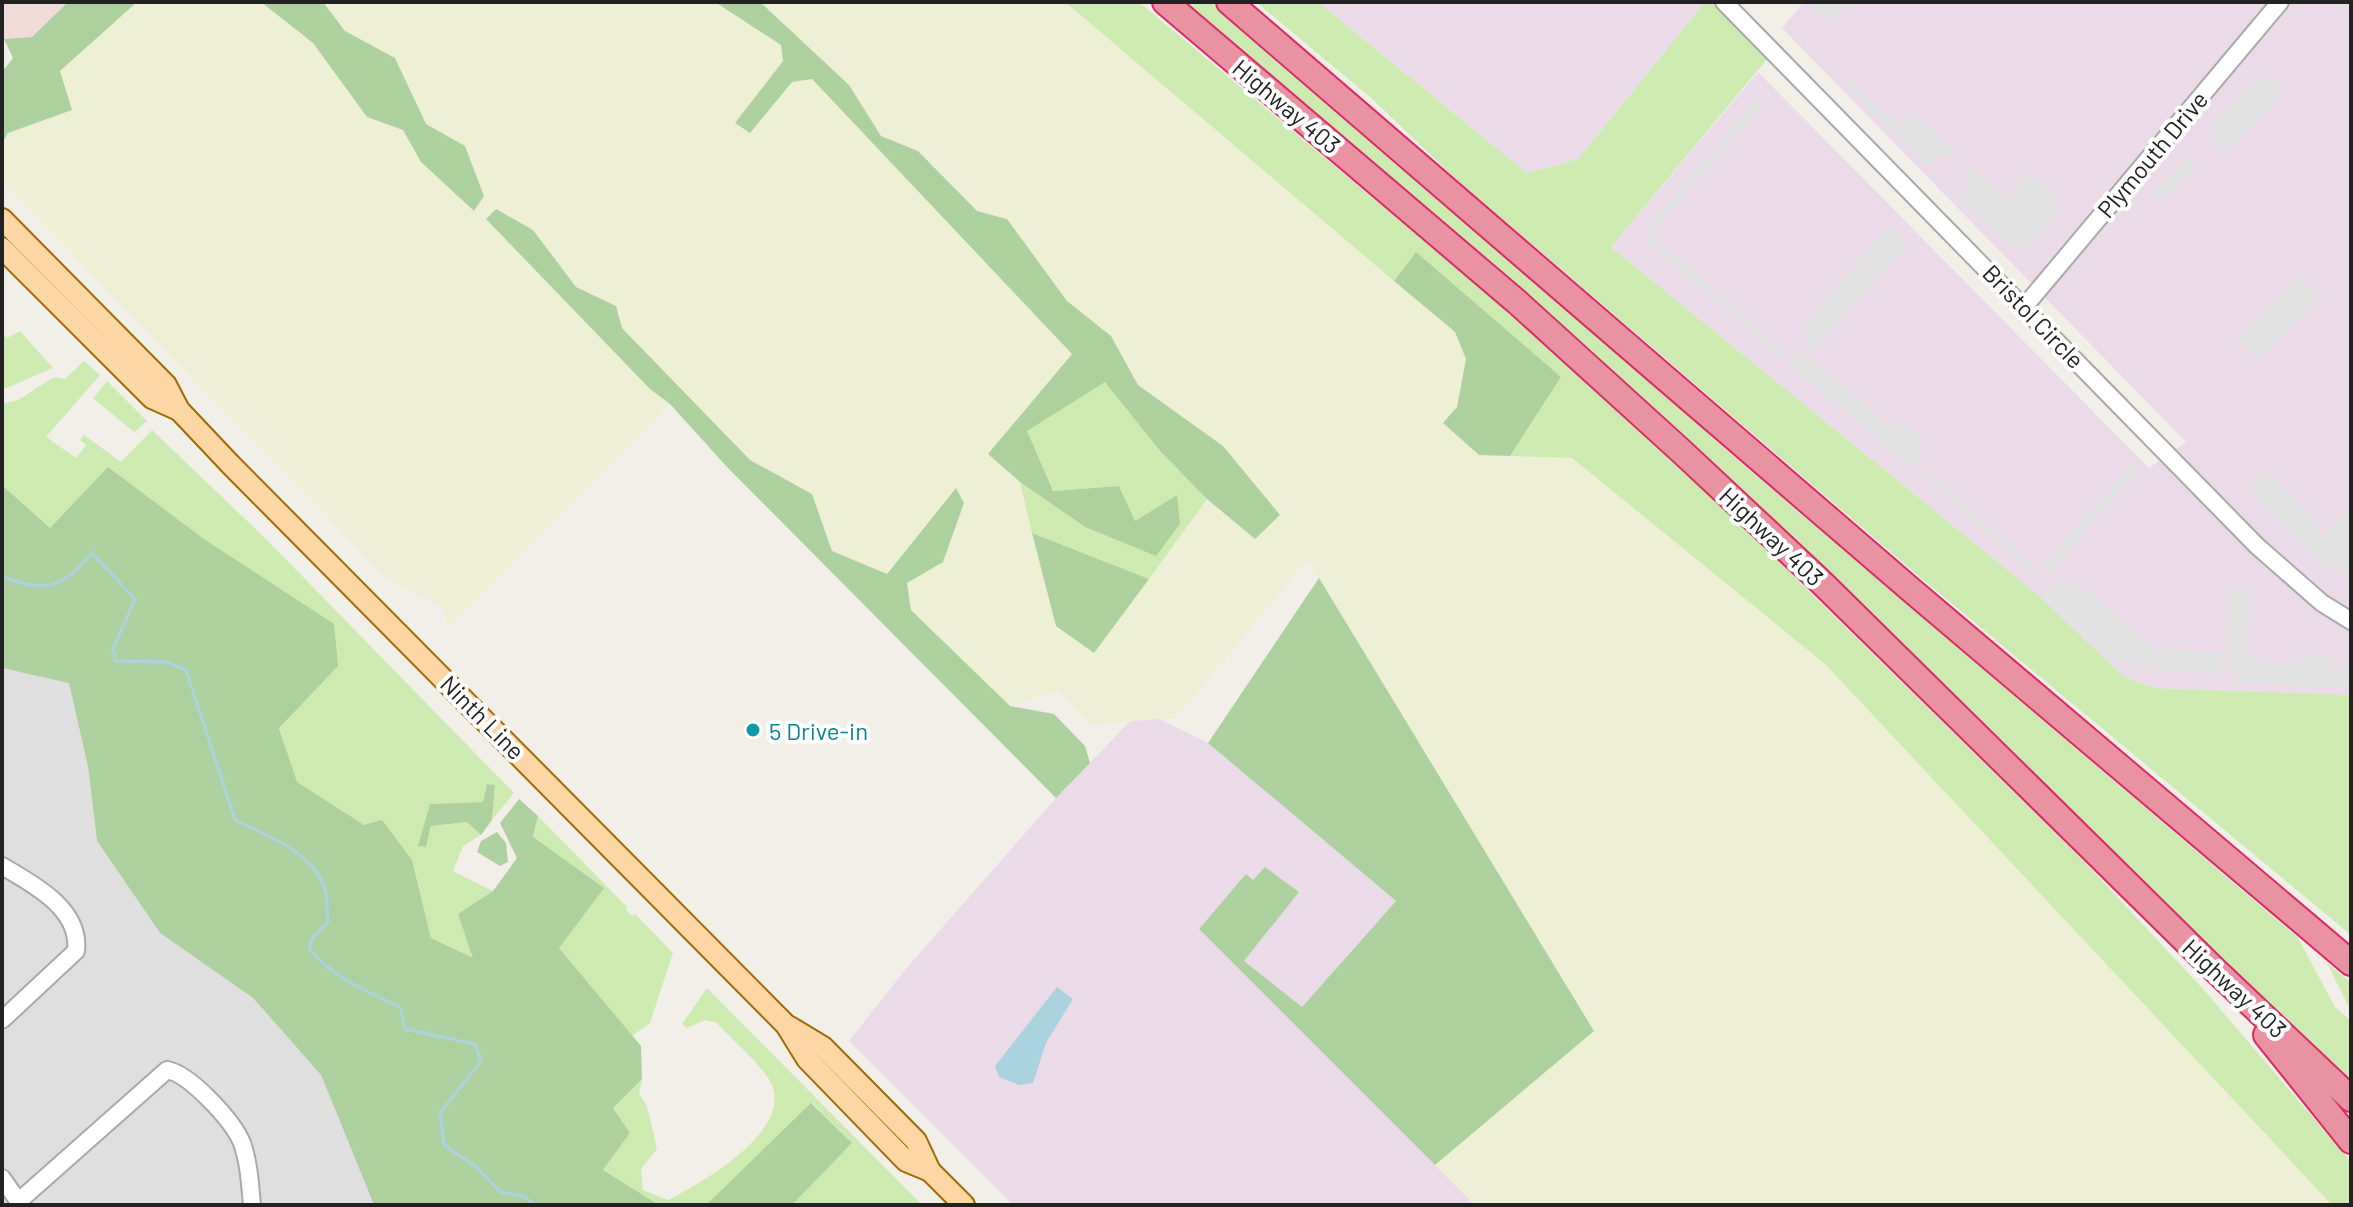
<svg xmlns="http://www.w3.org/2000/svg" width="2353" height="1207" font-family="Barlow,sans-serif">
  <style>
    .residential { fill: #e0dfdf }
    .commercial { fill: #f2dad9 }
    .industrial { fill: #ebdbe8 }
    .farmland { fill: #eef0d5 }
    .grass { fill: #cdebb0 }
    .forest { fill: #add19e }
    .parking { fill: #e2e2e2 }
    .water { fill: #aad3df }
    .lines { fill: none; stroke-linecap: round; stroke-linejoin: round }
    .stream { stroke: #aad3df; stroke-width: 3 }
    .minor-casing { stroke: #a9a9a9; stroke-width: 20 }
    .major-casing { stroke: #a06b00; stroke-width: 24 }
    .highway-casing { stroke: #dc2a67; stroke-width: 28 }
    .minor { stroke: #fff; stroke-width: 16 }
    .major { stroke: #fcd6a4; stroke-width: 20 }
    .highway { stroke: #e892a2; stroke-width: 24 }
    .culture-dot { fill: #0f9aa8; stroke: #fff; stroke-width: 3 }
    .labels { text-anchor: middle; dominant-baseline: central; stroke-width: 8; stroke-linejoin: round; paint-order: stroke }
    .street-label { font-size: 24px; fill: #222; stroke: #fff }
    .culture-label { font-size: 24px; fill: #0d838f; stroke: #fff; text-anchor: start }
  </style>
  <rect width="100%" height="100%" fill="#f2efe9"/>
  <path class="residential" d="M 2,668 L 69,682 L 88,767 L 97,841 L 160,933 L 253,998 L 321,1075 L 374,1205 L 2,1205 Z"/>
  <path class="commercial" d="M 2,2 L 68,2 L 32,37 L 2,40 Z"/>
  <g class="industrial">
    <path d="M 1318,2 L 1705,2 L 1578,159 L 1527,173 Z"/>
    <path d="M 1804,2 L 2351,2 L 2351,695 L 2154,688 L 2124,677 L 2038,595 L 1611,247 L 1758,72 L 2149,468 L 2186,442 L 1782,28 Z"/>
    <path d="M 1141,710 L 1208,743 L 1396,901 L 1302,1007 L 1244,961 L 1299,891 L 1253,881 L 1246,875 L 1199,929 L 1475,1205 L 1013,1205 L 849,1041 L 905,970 L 1056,798 Z"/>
  </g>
  <path class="farmland" d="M 137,2 L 261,2 L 313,43 L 367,117 L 403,130 L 421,162 L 465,146 L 426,124 L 395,58 L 345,31 L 323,2 L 715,2 L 781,45 L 783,61 L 735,123 L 750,133 L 792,82 L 812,79 L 1072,354 L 988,454 L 1020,482 L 1056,626 L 1094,653 L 1207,499 L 1255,539 L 1279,514 L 1223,446 L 1138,385 L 1111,336 L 1067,301 L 1007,219 L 977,211 L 919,151 L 881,136 L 849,85 L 760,2 L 1065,2 L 1455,332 L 1467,359 L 1457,407 L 1444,423 L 1480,455 L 1572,458 L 1825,664 L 2332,1205 L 1475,1205 L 1435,1165 L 1594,1031 L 1307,560 L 1176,718 L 1090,724 L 1057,690 L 1010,707 L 911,609 L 907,583 L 955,488 L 887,574 L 832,551 L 812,494 L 750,460 L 622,328 L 616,306 L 576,287 L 533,230 L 496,209 L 487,219 L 650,389 L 670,404 L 450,627 L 442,607 L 385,577 L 2,182 L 2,143 L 8,133 L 72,110 L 60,71 Z"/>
  <g class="grass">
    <path d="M 1065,2 L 1139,2 L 1486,293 L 1673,458 L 2079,856 L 2204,990 L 2351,1162 L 2351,1205 L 2332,1205 L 1825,664 L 1572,458 L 1510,456 L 1561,377 L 1415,253 L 1394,281 Z"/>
    <path d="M 1182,2 L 1211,2 L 1618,350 L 1718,443 L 2298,938 L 2335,1007 L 2351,1021 L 2351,1088 Z"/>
    <path d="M 1256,2 L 1318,2 L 1527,173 L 1578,159 L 1705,2 L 1712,2 L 1768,58 L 1611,247 L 2038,595 L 2124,677 L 2154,688 L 2351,695 L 2351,935 L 1921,578 L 1455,178 L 1371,98 Z"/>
    <path d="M 20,331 L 53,368 L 2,390 L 2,333 L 7,338 Z"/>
    <path d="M 84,361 L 100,375 L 46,437 L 76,458 L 86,445 L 80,440 L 84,435 L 121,462 L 152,430 L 266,539 L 514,793 L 492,820 L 495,785 L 487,784 L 483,802 L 430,804 L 419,846 L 426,847 L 431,826 L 467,822 L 481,835 L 463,846 L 453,871 L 493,891 L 459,914 L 474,959 L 431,938 L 412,860 L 296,782 L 279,727 L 337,666 L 204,539 L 108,468 L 50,528 L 2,485 L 2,404 L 18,400 L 54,377 L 65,379 Z"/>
    <path d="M 107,381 L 147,421 L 134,432 L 93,398 Z"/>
    <path d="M 1105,381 L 1161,452 L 1207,499 L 1149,579 L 1032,533 L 1020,482 L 1085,527 L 1156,555 L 1177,495 L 1135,521 L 1119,486 L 1053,491 L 1026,431 Z"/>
    <path d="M 538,816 L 627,907 L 626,910 L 632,916 L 635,914 L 673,953 L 650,1023 L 632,1036 L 559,948 L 533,837 Z"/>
    <path d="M 2327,963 L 2351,983 L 2351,1011 Z"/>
    <path d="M 707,988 L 922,1205 L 791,1205 L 852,1143 L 812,1103 L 706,1205 L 659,1205 L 603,1170 L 630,1133 L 613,1108 L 642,1079 L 639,1094 L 647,1106 L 657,1149 L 641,1169 L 643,1190 L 668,1200 C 701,1183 794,1131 771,1083 C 763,1066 731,1039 717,1023 L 705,1020 L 687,1028 L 682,1024 Z"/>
  </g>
  <g class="forest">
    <path d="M 68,2 L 137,2 L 60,71 L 72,110 L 8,133 L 2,143 L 2,72 L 13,58 L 4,39 L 32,37 Z"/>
    <path d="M 261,2 L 323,2 L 345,31 L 395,58 L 426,124 L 465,146 L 484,196 L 474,211 L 421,162 L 403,130 L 367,117 L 313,43 Z"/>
    <path d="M 715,2 L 760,2 L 849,85 L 881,136 L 918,151 L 977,211 L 1007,219 L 1067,301 L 1111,336 L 1138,385 L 1223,446 L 1280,515 L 1255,539 L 1207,499 L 1161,452 L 1105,382 L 1027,431 L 1053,491 L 1119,486 L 1135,521 L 1177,495 L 1180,524 L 1156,556 L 1085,527 L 1020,482 L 988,454 L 1072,354 L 812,79 L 792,82 L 750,133 L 735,123 L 783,61 L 781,45 Z"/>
    <path d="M 496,209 L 533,230 L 576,287 L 616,306 L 622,328 L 750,460 L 812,494 L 832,551 L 887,574 L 956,488 L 964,503 L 943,562 L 907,583 L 911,610 L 1010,706 L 1054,714 L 1085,746 L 1090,763 L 1056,798 L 727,467 L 670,404 L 650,389 L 486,219 Z"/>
    <path d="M 1416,252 L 1561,377 L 1510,456 L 1479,455 L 1443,423 L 1457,407 L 1466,359 L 1455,332 L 1394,281 Z"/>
    <path d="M 108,467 L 204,539 L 334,624 L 338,666 L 279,728 L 297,782 L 364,825 L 382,820 L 412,860 L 431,938 L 473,958 L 458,914 L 493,891 L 517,858 L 500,823 L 519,799 L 538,816 L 533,837 L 604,888 L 559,948 L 641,1046 L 642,1079 L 613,1108 L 630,1133 L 603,1170 L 659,1205 L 374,1205 L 321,1075 L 253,998 L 160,933 L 97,841 L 88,767 L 69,683 L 2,668 L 2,485 L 50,528 Z"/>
    <path d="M 1032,533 L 1149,579 L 1094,653 L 1056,626 Z"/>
    <path d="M 1319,578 L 1594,1031 L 1435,1165 L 1199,929 L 1246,874 L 1253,880 L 1265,867 L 1299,892 L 1244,961 L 1302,1007 L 1396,901 L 1208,743 Z"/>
    <path d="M 487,784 L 495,785 L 492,820 L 481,835 L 467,822 L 431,826 L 426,847 L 418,846 L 430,804 L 483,802 Z"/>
    <path d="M 497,832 L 506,843 L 508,862 L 500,866 L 477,852 L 481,841 Z"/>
    <path d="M 811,1103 L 852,1143 L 792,1205 L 706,1205 Z"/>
  </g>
  <g class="parking">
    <path d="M 1807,2 L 1847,2 L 1830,22 Z"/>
    <path d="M 2261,76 L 2268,83 L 2273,79 L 2281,86 L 2275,92 L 2281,98 L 2223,155 L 2209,141 L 2217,133 L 2210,126 Z"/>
    <path d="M 1852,81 L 1899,127 L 1914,112 L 1955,152 L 1947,160 L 1941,154 L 1928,167 L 1846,86 Z"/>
    <path d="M 1756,100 L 1762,106 L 1652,233 L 1646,228 Z"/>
    <path d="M 2188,159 L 2196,168 L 2161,203 L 2152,194 Z"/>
    <path d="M 1970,166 L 2006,200 L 2029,173 L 2060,197 L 2054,205 L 2060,211 L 2029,248 L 2021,241 L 2014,248 L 1958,199 L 1970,184 L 1962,175 Z"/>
    <path d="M 1889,226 L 1908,243 L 1812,351 L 1803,343 L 1809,336 L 1800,328 L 1828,296 L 1833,300 L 1835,296 L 1831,292 Z"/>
    <path d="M 1652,235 L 1786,352 L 1780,357 L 1647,241 Z"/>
    <path d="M 2299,277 L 2321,299 L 2258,360 L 2236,337 Z"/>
    <path d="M 1801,350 L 1895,430 L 1903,421 L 1924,439 L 1916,449 L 1924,456 L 1913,470 L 1789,364 Z"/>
    <path d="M 2132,462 L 2139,468 L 2050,573 L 2043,567 Z"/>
    <path d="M 1926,470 L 2040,571 L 2035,576 L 1921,475 Z"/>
    <path d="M 2266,471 L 2321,527 L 2315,532 L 2320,537 L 2351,507 L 2351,582 L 2332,563 L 2325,569 L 2247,490 Z"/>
    <path d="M 2061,579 L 2074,589 L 2080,584 L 2156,650 L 2223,652 L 2221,675 L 2131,668 L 2130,658 L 2119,666 L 2041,596 Z"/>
    <path d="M 2228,587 L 2251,588 L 2248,655 L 2253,661 L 2300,664 L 2301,654 L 2333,656 L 2333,668 L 2349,669 L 2348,688 L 2234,682 L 2234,670 L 2226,670 Z"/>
  </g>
  <path class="water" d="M 1057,987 L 1073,999 L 1046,1043 L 1033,1083 L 1019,1085 L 999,1077 L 995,1066 Z"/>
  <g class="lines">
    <path class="stream" d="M 2,576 C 44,594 64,588 92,553 L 135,599 L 113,649 L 116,661 L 167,662 L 186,670 L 235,820 C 266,835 315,853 325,890 C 328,900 327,912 328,922 L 313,937 L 309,948 C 331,977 368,992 400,1007 L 405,1029 L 475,1044 L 481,1061 L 440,1113 L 444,1145 L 476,1167 L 500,1192 L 524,1196 L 535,1205"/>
    <defs>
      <g id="minor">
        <path d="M 1724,2 L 2257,546 L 2322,603 L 2351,621"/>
        <path d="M 2025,306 L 2280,2"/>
        <path d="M 2,866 C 33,884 81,909 76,951 L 2,1020"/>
        <path d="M 2,1178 L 21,1205"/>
        <path d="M 19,1201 L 167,1070 C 190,1074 233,1121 242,1143 C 249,1163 250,1184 252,1205"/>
      </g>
      <g id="major">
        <path d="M 2,219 L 166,385 L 179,410 L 230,464 L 786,1025 L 807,1059 L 906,1161 L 930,1171"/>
        <path d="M 2,248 L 152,398 L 179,410"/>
        <path d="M 790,1027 L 823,1047 L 916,1141 L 930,1171 L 964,1205"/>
      </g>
      <g id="highway">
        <path d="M 1165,2 L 1517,302 L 1680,450 L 1819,580 L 2215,970 L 2351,1099"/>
        <path d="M 1229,2 L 1910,589 L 2351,963"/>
        <path d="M 2266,1035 L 2351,1141"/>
      </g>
    </defs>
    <use href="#minor" class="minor-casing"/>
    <use href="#major" class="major-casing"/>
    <use href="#highway" class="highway-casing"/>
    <use href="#minor" class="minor"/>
    <use href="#major" class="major"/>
    <use href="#highway" class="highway"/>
  </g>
  <circle class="culture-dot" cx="753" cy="730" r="8"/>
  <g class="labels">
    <g class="street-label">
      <text transform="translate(1287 106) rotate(40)">Highway 403</text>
      <text transform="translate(2152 154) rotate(-50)">Plymouth Drive</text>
      <text transform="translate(2034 316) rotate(46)">Bristol Circle</text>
      <text transform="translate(1772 536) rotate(43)">Highway 403</text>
      <text transform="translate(483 717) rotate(45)">Ninth Line</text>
      <text transform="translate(2235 988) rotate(43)">Highway 403</text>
    </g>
    <g class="culture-label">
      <text x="769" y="730">5 Drive-in</text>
    </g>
  </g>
  <rect width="2353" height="1207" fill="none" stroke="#222222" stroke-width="8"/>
</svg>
